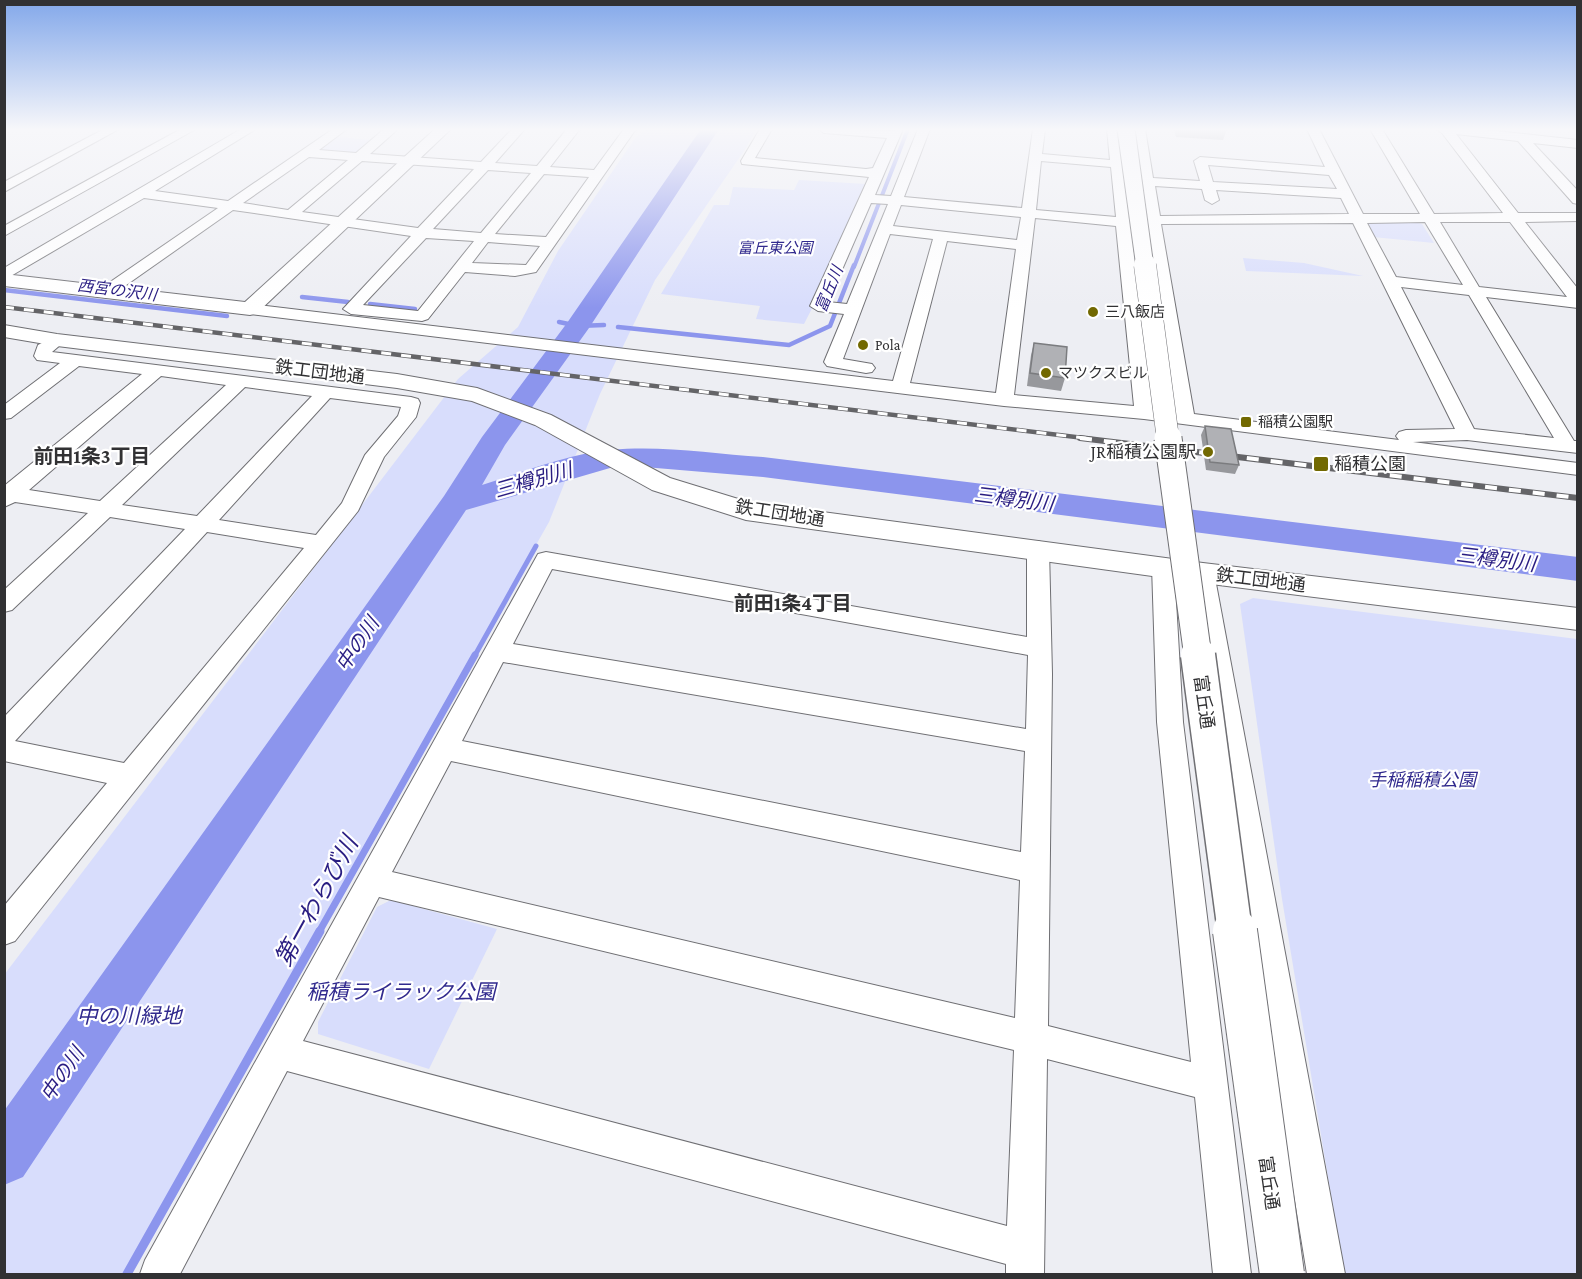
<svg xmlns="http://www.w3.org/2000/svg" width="1582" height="1279" font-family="'Crimson Pro','Noto Sans JP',serif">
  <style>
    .green { fill: #d8ddfc }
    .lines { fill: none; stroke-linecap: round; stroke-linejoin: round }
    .stream-far4 { stroke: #8c95ed; stroke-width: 4 }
    .stream-far3 { stroke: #8c95ed; stroke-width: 4.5 }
    .stream-far2 { stroke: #8c95ed; stroke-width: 5 }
    .stream-far1 { stroke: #8c95ed; stroke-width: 7 }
    .stream { stroke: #8c95ed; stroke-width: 9 }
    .river { fill: #8c95ed; fill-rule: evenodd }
    .minor-casing { stroke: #6f6f73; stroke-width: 2 }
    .tertiary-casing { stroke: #6f6f73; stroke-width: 2 }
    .minor { fill: #fff; fill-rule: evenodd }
    .tertiary { fill: #fff; fill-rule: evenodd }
    .rail-far1-casing { stroke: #646467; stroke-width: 4.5 }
    .rail-casing { stroke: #646467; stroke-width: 6 }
    .rail-far1 { stroke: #fff; stroke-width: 3; stroke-dasharray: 10; stroke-linecap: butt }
    .rail { stroke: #fff; stroke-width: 4; stroke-dasharray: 12; stroke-linecap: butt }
    .tertiary-bridge-far4-casing { stroke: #6f6f73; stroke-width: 19; stroke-linecap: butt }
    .tertiary-bridge-far3-casing { stroke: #6f6f73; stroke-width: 23; stroke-linecap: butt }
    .tertiary-bridge-far2-casing { stroke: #6f6f73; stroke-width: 29; stroke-linecap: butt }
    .tertiary-bridge-far1-casing { stroke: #6f6f73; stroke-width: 37; stroke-linecap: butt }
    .tertiary-bridge-casing { stroke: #6f6f73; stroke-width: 46; stroke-linecap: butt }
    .tertiary-bridge-far4 { stroke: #fff; stroke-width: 17 }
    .tertiary-bridge-far3 { stroke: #fff; stroke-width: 22 }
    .tertiary-bridge-far2 { stroke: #fff; stroke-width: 27 }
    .tertiary-bridge-far1 { stroke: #fff; stroke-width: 34 }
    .tertiary-bridge { stroke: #fff; stroke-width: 44 }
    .wall { fill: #97989c }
    .building { fill: #b0b1b5; stroke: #7b7c7f; stroke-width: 1.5 }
    .poi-dot { fill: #726901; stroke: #fff; stroke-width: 2 }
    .labels { text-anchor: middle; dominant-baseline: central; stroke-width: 4.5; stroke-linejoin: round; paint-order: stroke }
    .far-park-label { font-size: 15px; font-style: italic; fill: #312a8e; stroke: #fff }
    .far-poi-label { font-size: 15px; fill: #313133; stroke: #fff; text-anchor: start }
    .far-water-label { font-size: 16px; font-style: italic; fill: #291d82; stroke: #fff }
    .street-label { font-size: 18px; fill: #313133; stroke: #fff }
    .poi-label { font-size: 18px; fill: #313133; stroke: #fff; text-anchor: end }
    .park-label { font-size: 18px; font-style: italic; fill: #312a8e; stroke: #fff }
    .neighbourhood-label { font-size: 20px; font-weight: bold; fill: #313133; stroke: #fff }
    .water-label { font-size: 20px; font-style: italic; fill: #291d82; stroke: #fff }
    .near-park-label { font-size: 21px; font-style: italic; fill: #312a8e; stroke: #fff }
    .near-water-label { font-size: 24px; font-style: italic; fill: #291d82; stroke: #fff }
  </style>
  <rect width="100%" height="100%" fill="#edeef3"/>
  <g class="green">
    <path d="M 648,129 L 756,129 L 746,148 L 655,280 L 600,394 L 549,522 L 124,1274 L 5,1274 L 4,975 L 458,379 L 518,327 L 558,251 L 636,137 Z"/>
    <path d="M 337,137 L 373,140 L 358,153 L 353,154 L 321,151 L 320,149 Z"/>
    <path d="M 799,180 L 866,184 L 846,242 L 804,324 L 756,319 L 760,306 L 661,294 L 714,205 L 729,205 L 733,187 L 794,190 Z"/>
    <path d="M 1369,223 L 1418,223 L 1422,224 L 1434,243 L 1373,237 L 1366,224 Z"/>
    <path d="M 1243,258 L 1304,263 L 1363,276 L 1246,271 Z"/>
    <path d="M 1253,598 L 1577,639 L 1577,1274 L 1344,1274 L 1282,899 L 1240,604 Z"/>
    <path d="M 391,900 L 497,929 L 429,1069 L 318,1034 L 318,1022 L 377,907 Z"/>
  </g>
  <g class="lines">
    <path class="stream-far4" d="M 854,267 L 908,129"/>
    <g class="stream-far3">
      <path d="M 4,290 L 227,316"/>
      <path d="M 302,297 L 348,302"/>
      <path d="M 370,304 L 415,309"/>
      <path d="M 559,322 L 578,326 L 604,325"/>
      <path d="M 618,327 L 789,345 L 830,326 L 854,265"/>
    </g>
    <path class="stream-far2" d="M 474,657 L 536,546"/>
    <path class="stream-far1" d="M 319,932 L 475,655"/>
    <path class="stream" d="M 127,1274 L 320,931"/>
    <path class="river" d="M 701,129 L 719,129 L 589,328 L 505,445 L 482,485 C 523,472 567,454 611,450 C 661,445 713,454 763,457 L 1578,557 L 1578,581 L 763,477 L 644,467 L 610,468 L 466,510 L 23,1177 L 4,1185 L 4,1111 L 444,496 L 482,437 L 567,323 Z"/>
    <defs>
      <g id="minor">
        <path d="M 104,129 L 119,129 L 4,192 L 4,182 Z"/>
        <path d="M 181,129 L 196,129 L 4,236 L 4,226 Z"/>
        <path d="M 241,129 L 256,129 L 155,191 L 228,201 L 333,129 L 347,129 L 319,150 L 356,153 L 384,129 L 398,129 L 370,154 L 481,162 L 512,129 L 525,129 L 495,163 L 537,166 L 567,129 L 580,129 L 550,167 L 594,170 L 624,129 L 636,129 L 536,272 L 515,276 L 465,272 L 428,319 L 422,321 L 351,314 L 343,309 L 411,236 L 233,210 L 112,295 L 100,295 L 98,292 L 100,289 L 218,208 L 144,198 L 4,280 L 4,268 ZM 309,157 L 348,160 L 288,210 L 243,203 ZM 362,161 L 474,169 L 418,228 L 302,212 ZM 488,170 L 531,173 L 481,233 L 433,229 ZM 544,174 L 589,177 L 546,237 L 495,234 ZM 426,238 L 474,241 L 418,311 L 363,305 ZM 488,242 L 540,246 L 526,265 L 472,263 Z"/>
        <path d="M 760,129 L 772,129 L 755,158 L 866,169 L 873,168 L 887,138 L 824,133 L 818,129 L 890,131 L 903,129 L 875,195 L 891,196 L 918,129 L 930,129 L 904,197 L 1022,208 L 1033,129 L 1045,129 L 1042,154 L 1110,160 L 1107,129 L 1119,129 L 1153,409 L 1175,411 L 1133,129 L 1145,129 L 1153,178 L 1200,181 L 1194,161 L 1200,157 L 1325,167 L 1307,129 L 1319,129 L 1363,214 L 1420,214 L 1370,129 L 1382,129 L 1434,214 L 1503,213 L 1442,133 L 1436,129 L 1477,129 L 1578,140 L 1578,148 L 1533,143 L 1578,191 L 1578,204 L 1573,203 L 1518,141 L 1456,134 L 1518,213 L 1578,213 L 1578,221 L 1525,222 L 1578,289 L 1578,308 L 1486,297 L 1574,441 L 1578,441 L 1578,453 L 1467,440 L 1413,442 L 1578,463 L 1578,475 L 1144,419 L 1004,406 L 250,314 L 242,309 L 250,304 L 893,381 L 933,239 L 890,234 L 843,359 L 872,364 L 875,368 L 872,372 L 866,373 L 827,366 L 824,362 L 844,314 L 818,311 L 810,306 L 869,177 L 742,164 L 741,161 ZM 1041,161 L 1111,167 L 1116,217 L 1036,210 ZM 1208,165 L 1329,175 L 1337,189 L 1213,182 ZM 1155,186 L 1202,189 L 1205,200 L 1212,204 L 1219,200 L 1216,190 L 1341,198 L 1349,214 L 1160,216 ZM 871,203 L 888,204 L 847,304 L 828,302 ZM 901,205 L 1021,217 L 1017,240 L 893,226 ZM 1035,218 L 1116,226 L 1134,406 L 1014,395 ZM 1425,222 L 1463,285 L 1396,277 L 1367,223 ZM 1440,222 L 1510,222 L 1567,297 L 1479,287 ZM 1353,223 L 1455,429 L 1406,430 L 1399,432 L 1396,436 L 1399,440 L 1194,414 L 1161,224 ZM 947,241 L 1016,249 L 996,393 L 910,383 ZM 1401,287 L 1469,295 L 1554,438 L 1474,429 Z"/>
        <path d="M 57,335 L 63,336 L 66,340 L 52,352 L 411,397 L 418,399 L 420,403 L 416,417 L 384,457 L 358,511 L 15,941 L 4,945 L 4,906 L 107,783 L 4,761 L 4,717 L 185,529 L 110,517 L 12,610 L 4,612 L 4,590 L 88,513 L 15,502 L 4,507 L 4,486 L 142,374 L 79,366 L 11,418 L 4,419 L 4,405 L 60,363 L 37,360 L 34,356 L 38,345 ZM 161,376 L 226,385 L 100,501 L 29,490 ZM 245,387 L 312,396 L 197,516 L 122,505 ZM 330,398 L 401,407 L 398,416 L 365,455 L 342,503 L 316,535 L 219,520 ZM 207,532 L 304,548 L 124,763 L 15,741 Z"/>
        <path d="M 1038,541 L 1046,544 L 1049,549 L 1052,674 L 1048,1026 L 1191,1062 L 1157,722 L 1152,566 L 1155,560 L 1163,558 L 1171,560 L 1174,566 L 1183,722 L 1251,1274 L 1213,1274 L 1195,1097 L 1047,1059 L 1044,1274 L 1006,1274 L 1006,1264 L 287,1071 L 180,1274 L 140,1274 L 145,1260 L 538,554 L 546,552 L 1027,637 L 1027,549 L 1030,544 ZM 552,569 L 1028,655 L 1026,729 L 513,644 ZM 503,662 L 1025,751 L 1021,852 L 462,741 ZM 451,761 L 1020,880 L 1015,1018 L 392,872 ZM 379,897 L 1014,1050 L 1007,1226 L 303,1041 Z"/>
        <path d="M 1203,565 L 1211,567 L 1214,573 L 1345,1274 L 1307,1274 L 1192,573 L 1195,567 Z"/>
      </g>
      <g id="tertiary">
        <path d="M 435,129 L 451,129 L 257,313 L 250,315 L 4,286 L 4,274 L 245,302 Z"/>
        <path d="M 4,325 L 57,334 L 397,374 L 477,388 L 551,415 L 670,478 L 748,502 L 1203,563 L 1578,608 L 1578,630 L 1203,583 L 746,520 L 652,490 L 535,425 L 472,401 L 397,388 L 57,346 L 4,337 Z"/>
      </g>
    </defs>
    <use href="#minor" class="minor-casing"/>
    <use href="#tertiary" class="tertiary-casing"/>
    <use href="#minor" class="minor"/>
    <use href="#tertiary" class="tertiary"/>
    <defs>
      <path id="rail-far1" d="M 4,307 L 1092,439"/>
      <path id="rail" d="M 1080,438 L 1578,498"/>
    </defs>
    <use href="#rail-far1" class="rail-far1-casing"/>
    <use href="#rail" class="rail-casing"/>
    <use href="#rail-far1" class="rail-far1"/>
    <use href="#rail" class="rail"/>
    <defs>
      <path id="tertiary-bridge-far4" d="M 1126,129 L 1145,267"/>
      <path id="tertiary-bridge-far3" d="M 1145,265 L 1168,439"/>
      <path id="tertiary-bridge-far2" d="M 1168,438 L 1198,657"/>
      <path id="tertiary-bridge-far1" d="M 1198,655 L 1235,932"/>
      <path id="tertiary-bridge" d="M 1235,931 L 1282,1274"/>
    </defs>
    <use href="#tertiary-bridge-far4" class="tertiary-bridge-far4-casing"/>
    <use href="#tertiary-bridge-far3" class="tertiary-bridge-far3-casing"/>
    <use href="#tertiary-bridge-far2" class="tertiary-bridge-far2-casing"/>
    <use href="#tertiary-bridge-far1" class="tertiary-bridge-far1-casing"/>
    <use href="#tertiary-bridge" class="tertiary-bridge-casing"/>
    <use href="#tertiary-bridge-far4" class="tertiary-bridge-far4"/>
    <use href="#tertiary-bridge-far3" class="tertiary-bridge-far3"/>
    <use href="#tertiary-bridge-far2" class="tertiary-bridge-far2"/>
    <use href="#tertiary-bridge-far1" class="tertiary-bridge-far1"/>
    <use href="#tertiary-bridge" class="tertiary-bridge"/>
  </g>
  <g class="wall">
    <path d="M 1174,129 L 1227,129 L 1223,140 L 1176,137 Z"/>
    <path d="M 1034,343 L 1065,378 L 1061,391 L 1027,386 L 1031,355 Z"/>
    <path d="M 1205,426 L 1239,465 L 1235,474 L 1206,470 L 1201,435 Z"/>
  </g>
  <g class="building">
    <path d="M 1034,343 L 1067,347 L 1065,378 L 1030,373 Z"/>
    <path d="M 1205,426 L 1231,429 L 1239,465 L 1210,462 Z"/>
  </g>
  <linearGradient id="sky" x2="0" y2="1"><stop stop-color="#83a8ea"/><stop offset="0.42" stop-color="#f7f7fa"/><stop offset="1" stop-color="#f7f7fa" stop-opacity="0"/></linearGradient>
  <rect width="1582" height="308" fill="url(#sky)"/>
  <g class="poi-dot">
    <circle cx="1093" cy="312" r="6"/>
    <circle cx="863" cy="345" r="6"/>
    <circle cx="1046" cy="373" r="6"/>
    <rect x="1240" y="416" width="12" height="12" rx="3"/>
    <circle cx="1208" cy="452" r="6"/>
    <rect x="1313" y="456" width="16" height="16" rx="3"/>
  </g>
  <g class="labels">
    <g class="far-park-label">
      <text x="775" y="248">富丘東公園</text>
    </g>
    <g class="far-poi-label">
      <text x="1105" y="312">三八飯店</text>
      <text x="875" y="345">Pola</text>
      <text x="1058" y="373">マツクスビル</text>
      <text x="1258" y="422">稲積公園駅</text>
    </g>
    <g class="far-water-label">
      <text transform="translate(829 289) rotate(-68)">富丘川</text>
      <text transform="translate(117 290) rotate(7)">西宮の沢川</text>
    </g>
    <g class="street-label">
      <text transform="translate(320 372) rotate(7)">鉄工団地通</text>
      <text transform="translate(780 513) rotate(9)">鉄工団地通</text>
      <text transform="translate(1261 580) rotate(7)">鉄工団地通</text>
      <text transform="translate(1204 702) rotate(82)">富丘通</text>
      <text transform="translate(1269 1183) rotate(82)">富丘通</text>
    </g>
    <g class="poi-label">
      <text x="1196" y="452">JR稲積公園駅</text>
      <text x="1334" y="464" text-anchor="start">稲積公園</text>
    </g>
    <g class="park-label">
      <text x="1422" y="780">手稲稲積公園</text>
    </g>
    <g class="neighbourhood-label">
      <text x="92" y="456">前田1条3丁目</text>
      <text x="793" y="603">前田1条4丁目</text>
    </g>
    <g class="water-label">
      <text transform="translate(533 480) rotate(-16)">三樽別川</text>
      <text transform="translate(1014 499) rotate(7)">三樽別川</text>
      <text transform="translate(1496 559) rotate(7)">三樽別川</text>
      <text transform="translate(357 644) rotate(-56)">中の川</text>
      <text transform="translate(62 1074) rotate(-56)">中の川</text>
    </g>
    <g class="near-park-label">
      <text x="401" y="992">稲積ライラック公園</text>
      <text x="129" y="1016">中の川緑地</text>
    </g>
    <g class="near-water-label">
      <text transform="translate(316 901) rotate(-61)">第一わらび川</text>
    </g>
  </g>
  <rect width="1582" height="1279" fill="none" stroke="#313133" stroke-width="12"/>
</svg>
